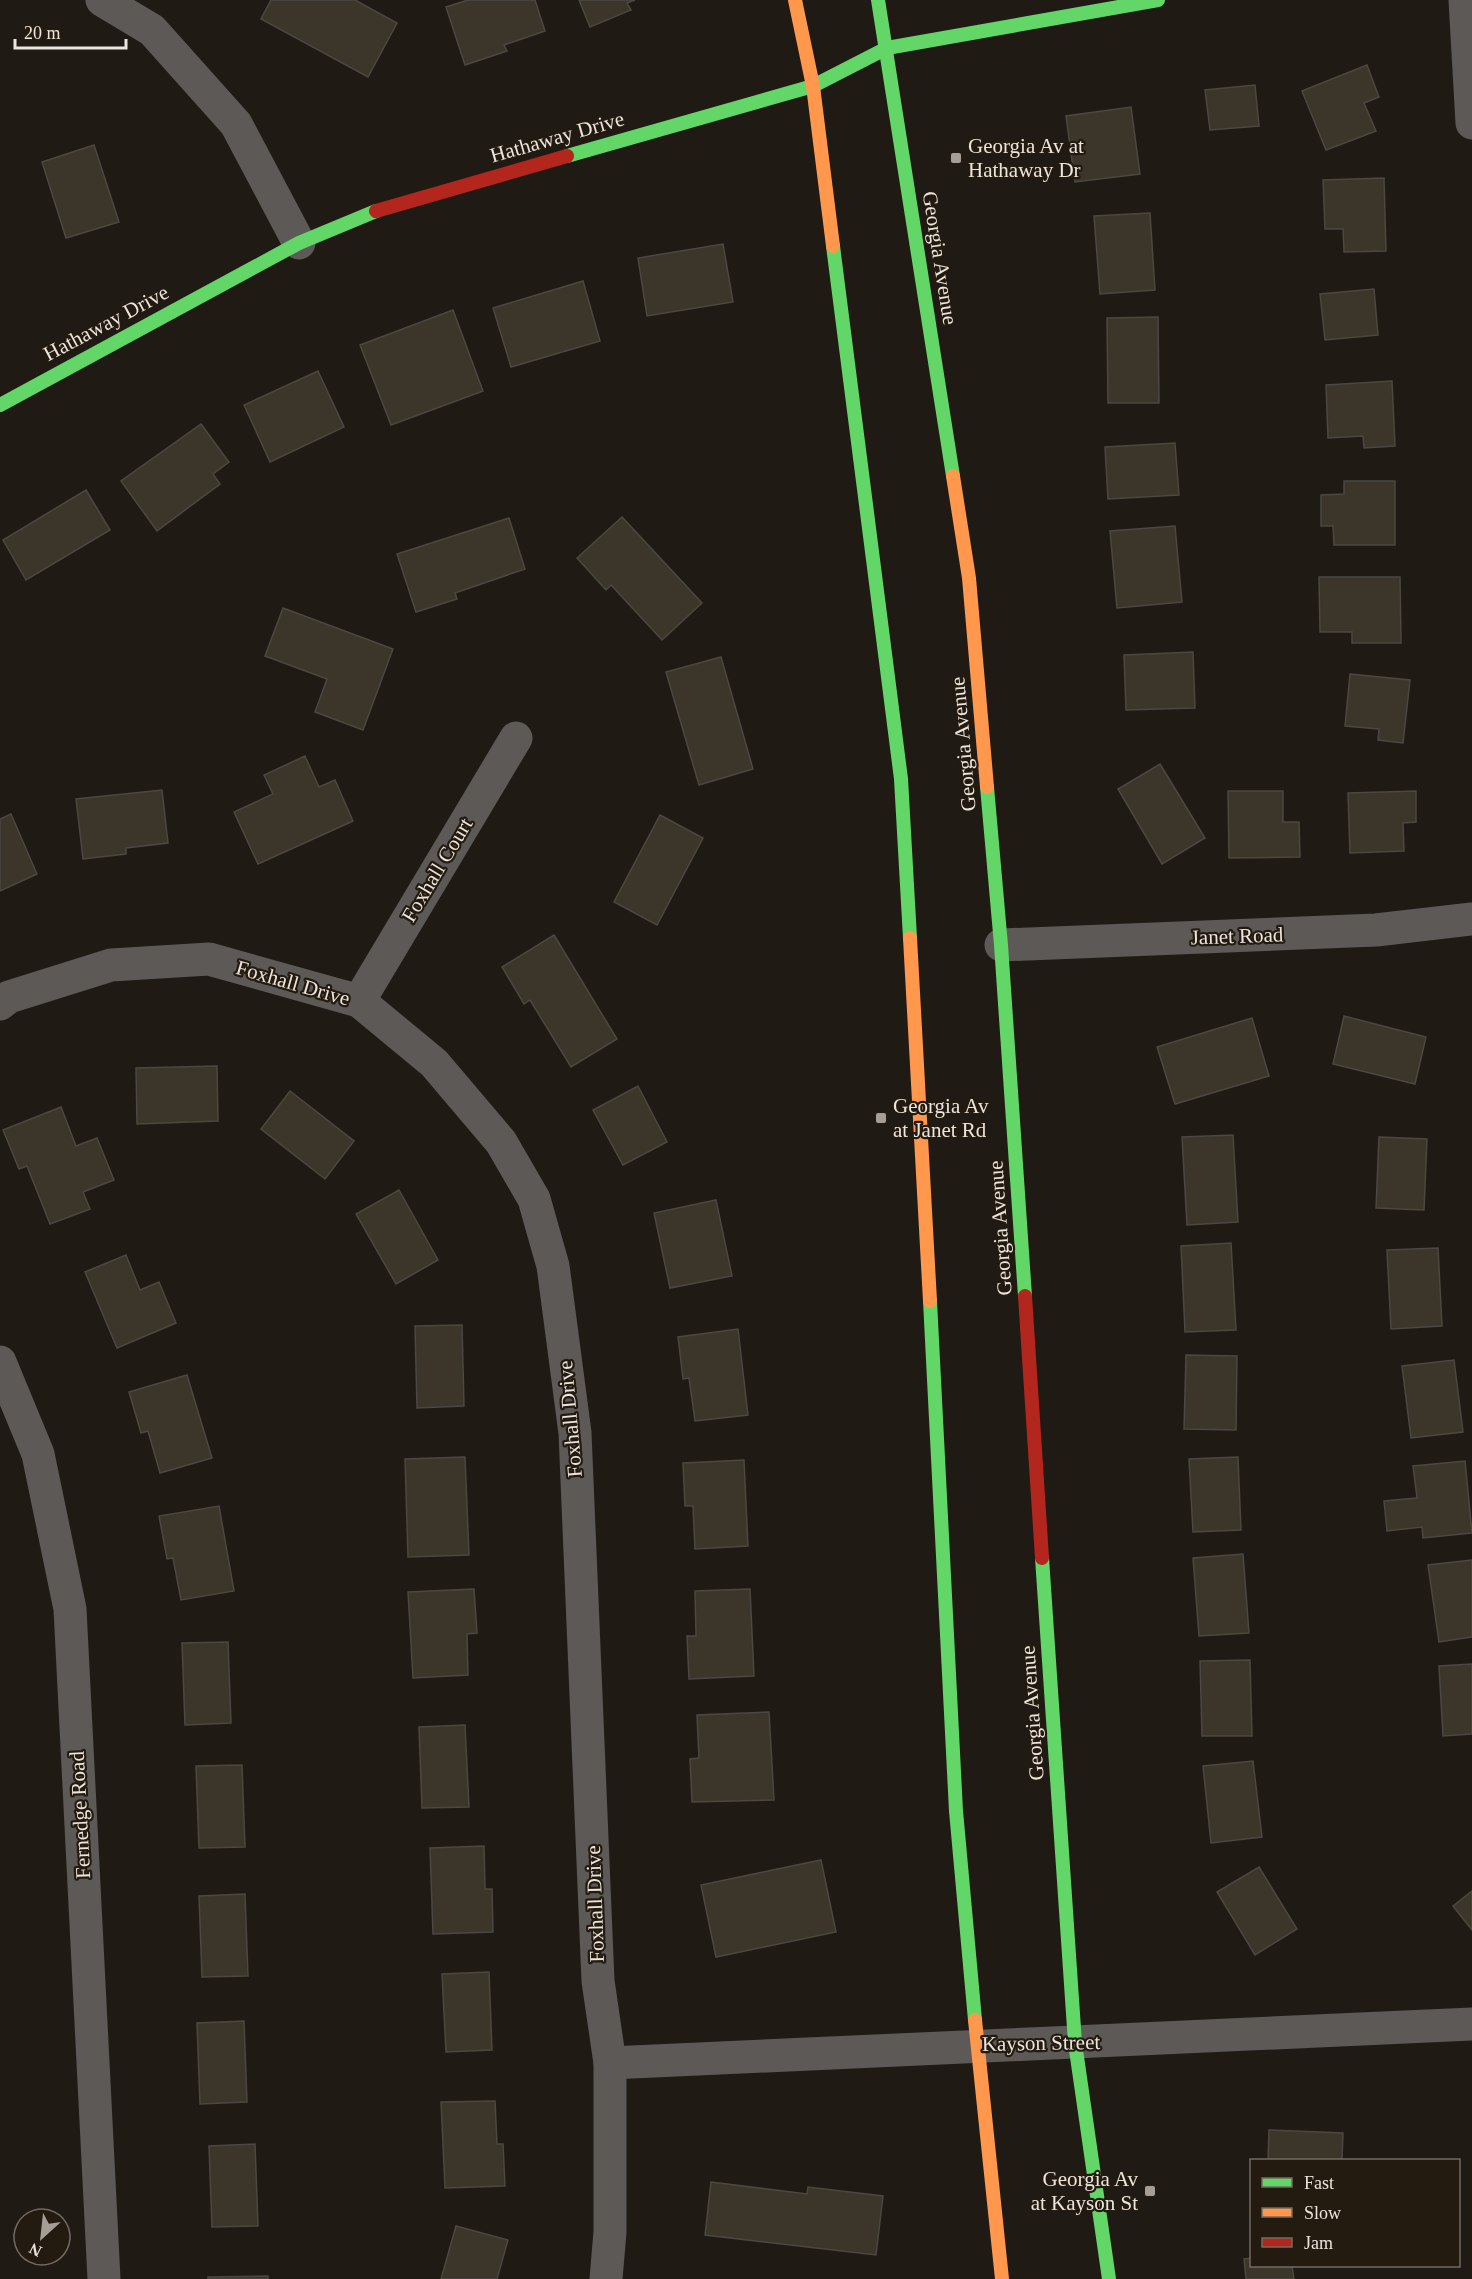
<svg xmlns="http://www.w3.org/2000/svg" width="1472" height="2279" font-family="Georgia,serif">
  <style>
    .building { fill: #3b3629; stroke: #4a4841; stroke-width: 1.5 }
    .lines { fill: none; stroke-linecap: round; stroke-linejoin: round }
    .street { stroke: #5c5957; stroke-width: 33 }
    .fast { stroke: #63d668; stroke-width: 14 }
    .slow { stroke: #ff974d; stroke-width: 14 }
    .jam { stroke: #b3261e; stroke-width: 14 }
    .poi-dot { fill: #a49e97; stroke: #231a10; stroke-width: 2 }
    .labels { text-anchor: middle; dominant-baseline: central; stroke-width: 4.5; stroke-linejoin: round; paint-order: stroke }
    .street-label { font-size: 21px; fill: #ebe5de; stroke: #231a10 }
    .poi-label { font-size: 21px; fill: #ebe5de; stroke: #231a10; text-anchor: start }
  </style>
  <rect width="100%" height="100%" fill="#1f1a14"/>
  <g class="building">
    <path d="M 271,0 L 355,0 L 397,23 L 368,77 L 261,19 Z"/>
    <path d="M 468,0 L 535,0 L 545,31 L 504,45 L 507,51 L 465,65 L 446,7 Z"/>
    <path d="M 579,0 L 635,0 L 627,3 L 631,10 L 590,27 Z"/>
    <path d="M 1367,65 L 1379,97 L 1364,103 L 1376,131 L 1326,150 L 1302,91 Z"/>
    <path d="M 1255,85 L 1259,126 L 1210,130 L 1205,90 Z"/>
    <path d="M 1131,107 L 1140,174 L 1075,182 L 1066,116 Z"/>
    <path d="M 94,145 L 119,222 L 66,238 L 42,162 Z"/>
    <path d="M 1384,178 L 1386,251 L 1344,252 L 1343,229 L 1325,229 L 1323,180 Z"/>
    <path d="M 1150,213 L 1155,290 L 1100,294 L 1094,216 Z"/>
    <path d="M 723,244 L 733,302 L 647,316 L 638,258 Z"/>
    <path d="M 583,281 L 600,341 L 511,367 L 493,308 Z"/>
    <path d="M 1374,289 L 1378,335 L 1325,340 L 1320,294 Z"/>
    <path d="M 453,310 L 483,391 L 391,425 L 360,345 Z"/>
    <path d="M 1158,317 L 1159,403 L 1108,403 L 1107,318 Z"/>
    <path d="M 318,371 L 344,427 L 270,462 L 244,405 Z"/>
    <path d="M 1392,381 L 1395,446 L 1364,448 L 1363,436 L 1328,438 L 1326,385 Z"/>
    <path d="M 201,424 L 229,462 L 213,474 L 220,484 L 157,531 L 121,481 Z"/>
    <path d="M 1175,443 L 1179,495 L 1108,499 L 1105,447 Z"/>
    <path d="M 1344,481 L 1395,481 L 1395,545 L 1334,545 L 1333,526 L 1321,526 L 1321,495 L 1344,494 Z"/>
    <path d="M 86,490 L 110,530 L 26,580 L 3,540 Z"/>
    <path d="M 622,517 L 702,603 L 662,640 L 611,585 L 606,590 L 577,558 Z"/>
    <path d="M 509,518 L 525,569 L 455,593 L 457,599 L 416,612 L 397,554 Z"/>
    <path d="M 1175,526 L 1182,602 L 1117,608 L 1110,531 Z"/>
    <path d="M 1319,577 L 1400,577 L 1401,643 L 1352,643 L 1352,632 L 1320,632 Z"/>
    <path d="M 283,608 L 393,649 L 363,730 L 315,712 L 327,679 L 265,656 Z"/>
    <path d="M 1193,652 L 1195,708 L 1126,710 L 1124,655 Z"/>
    <path d="M 721,657 L 753,769 L 699,785 L 666,672 Z"/>
    <path d="M 1350,674 L 1410,680 L 1403,743 L 1378,740 L 1379,729 L 1345,726 Z"/>
    <path d="M 305,756 L 319,787 L 335,780 L 353,821 L 258,864 L 234,812 L 273,794 L 264,775 Z"/>
    <path d="M 1160,764 L 1205,838 L 1162,864 L 1118,789 Z"/>
    <path d="M 162,790 L 168,843 L 126,848 L 126,854 L 83,859 L 76,799 Z"/>
    <path d="M 1228,791 L 1283,791 L 1283,822 L 1299,822 L 1300,857 L 1229,858 Z"/>
    <path d="M 1416,791 L 1416,822 L 1403,823 L 1404,851 L 1350,853 L 1348,793 Z"/>
    <path d="M 11,814 L 37,874 L 0,891 L 0,819 Z"/>
    <path d="M 660,815 L 703,838 L 657,925 L 614,902 Z"/>
    <path d="M 554,935 L 617,1039 L 571,1067 L 530,1000 L 524,1004 L 502,967 Z"/>
    <path d="M 1344,1016 L 1426,1037 L 1415,1084 L 1333,1064 Z"/>
    <path d="M 1252,1018 L 1269,1076 L 1175,1104 L 1157,1047 Z"/>
    <path d="M 217,1066 L 218,1121 L 137,1124 L 136,1068 Z"/>
    <path d="M 638,1086 L 667,1142 L 623,1165 L 593,1110 Z"/>
    <path d="M 290,1091 L 354,1141 L 325,1179 L 261,1129 Z"/>
    <path d="M 61,1107 L 76,1146 L 97,1138 L 114,1180 L 83,1192 L 90,1209 L 50,1224 L 27,1166 L 19,1169 L 3,1130 Z"/>
    <path d="M 1233,1135 L 1238,1222 L 1187,1225 L 1182,1137 Z"/>
    <path d="M 1379,1137 L 1427,1139 L 1424,1210 L 1376,1208 Z"/>
    <path d="M 399,1190 L 438,1260 L 396,1284 L 356,1214 Z"/>
    <path d="M 716,1200 L 732,1276 L 670,1288 L 654,1213 Z"/>
    <path d="M 1231,1243 L 1236,1330 L 1185,1332 L 1181,1246 Z"/>
    <path d="M 1438,1248 L 1442,1326 L 1391,1329 L 1387,1250 Z"/>
    <path d="M 126,1255 L 140,1290 L 159,1282 L 176,1323 L 117,1348 L 85,1272 Z"/>
    <path d="M 462,1325 L 464,1406 L 417,1408 L 415,1326 Z"/>
    <path d="M 738,1329 L 748,1415 L 695,1421 L 689,1378 L 683,1379 L 678,1337 Z"/>
    <path d="M 1186,1355 L 1237,1356 L 1236,1430 L 1184,1429 Z"/>
    <path d="M 1454,1360 L 1463,1432 L 1411,1438 L 1402,1366 Z"/>
    <path d="M 187,1375 L 212,1458 L 160,1473 L 148,1431 L 141,1433 L 129,1392 Z"/>
    <path d="M 465,1457 L 469,1555 L 408,1557 L 405,1459 Z"/>
    <path d="M 1238,1457 L 1241,1530 L 1193,1532 L 1189,1459 Z"/>
    <path d="M 744,1460 L 748,1546 L 695,1549 L 693,1506 L 685,1506 L 683,1463 Z"/>
    <path d="M 1465,1461 L 1472,1533 L 1423,1538 L 1422,1527 L 1387,1531 L 1384,1501 L 1417,1498 L 1413,1466 Z"/>
    <path d="M 219,1506 L 234,1591 L 181,1600 L 173,1558 L 167,1559 L 159,1516 Z"/>
    <path d="M 1243,1554 L 1249,1633 L 1199,1636 L 1193,1558 Z"/>
    <path d="M 1472,1560 L 1472,1637 L 1439,1642 L 1428,1565 Z"/>
    <path d="M 474,1589 L 477,1633 L 467,1634 L 468,1675 L 413,1678 L 408,1592 Z"/>
    <path d="M 750,1589 L 754,1676 L 689,1679 L 687,1636 L 696,1636 L 695,1591 Z"/>
    <path d="M 228,1642 L 231,1723 L 185,1725 L 182,1643 Z"/>
    <path d="M 1250,1660 L 1252,1736 L 1202,1736 L 1200,1661 Z"/>
    <path d="M 1472,1664 L 1472,1734 L 1443,1736 L 1439,1666 Z"/>
    <path d="M 769,1712 L 774,1800 L 692,1802 L 690,1759 L 699,1758 L 697,1715 Z"/>
    <path d="M 465,1725 L 469,1807 L 422,1808 L 419,1727 Z"/>
    <path d="M 1253,1761 L 1262,1837 L 1211,1843 L 1203,1766 Z"/>
    <path d="M 242,1765 L 245,1847 L 199,1848 L 196,1766 Z"/>
    <path d="M 484,1846 L 485,1889 L 492,1889 L 493,1932 L 433,1934 L 430,1848 Z"/>
    <path d="M 821,1860 L 836,1932 L 716,1957 L 701,1885 Z"/>
    <path d="M 1259,1867 L 1297,1929 L 1255,1955 L 1217,1892 Z"/>
    <path d="M 1472,1891 L 1472,1930 L 1453,1906 Z"/>
    <path d="M 245,1894 L 248,1976 L 202,1977 L 199,1896 Z"/>
    <path d="M 489,1972 L 492,2050 L 446,2052 L 442,1974 Z"/>
    <path d="M 244,2021 L 247,2102 L 200,2104 L 197,2023 Z"/>
    <path d="M 495,2101 L 497,2144 L 503,2144 L 505,2186 L 445,2188 L 441,2102 Z"/>
    <path d="M 1269,2130 L 1343,2133 L 1342,2160 L 1268,2160 Z"/>
    <path d="M 255,2144 L 258,2226 L 212,2227 L 209,2146 Z"/>
    <path d="M 711,2182 L 807,2194 L 808,2187 L 883,2196 L 876,2255 L 705,2235 Z"/>
    <path d="M 456,2226 L 508,2240 L 497,2279 L 441,2279 Z"/>
    <path d="M 1252,2258 L 1252,2266 L 1292,2266 L 1294,2279 L 1246,2279 L 1244,2259 Z"/>
    <path d="M 268,2276 L 268,2279 L 208,2279 L 208,2277 Z"/>
  </g>
  <g class="lines">
    <g class="street">
      <path d="M 102,0 L 152,30 L 236,124 L 299,243"/>
      <path d="M 1465,0 L 1472,123"/>
      <path d="M 1001,945 L 1376,930 L 1472,919"/>
      <path d="M 359,1001 L 516,738"/>
      <path d="M 0,1004 L 9,997 L 111,965 L 209,959 L 359,1001 L 434,1063 L 501,1142 L 534,1199 L 553,1266 L 575,1433 L 598,1981 L 610,2063 L 610,2232 L 606,2279"/>
      <path d="M 0,1362 L 38,1454 L 70,1609 L 104,2279"/>
      <path d="M 610,2063 C 897,2049 1185,2038 1472,2024"/>
    </g>
    <g class="fast">
      <path d="M 878,0 L 953,476"/>
      <path d="M 567,156 L 813,86 L 887,48 L 1158,0"/>
      <path d="M 833,246 L 901,779 L 910,938"/>
      <path d="M 0,405 L 299,243 L 376,211"/>
      <path d="M 987,787 L 1001,945 L 1025,1296"/>
      <path d="M 930,1301 L 956,1811 L 975,2020"/>
      <path d="M 1042,1558 L 1075,2043 L 1109,2279"/>
    </g>
    <g class="slow">
      <path d="M 795,0 L 813,86 L 833,246"/>
      <path d="M 953,476 L 969,578 L 987,787"/>
      <path d="M 910,938 L 930,1301"/>
      <path d="M 975,2020 L 1002,2279"/>
    </g>
    <g class="jam">
      <path d="M 376,211 L 567,156"/>
      <path d="M 1025,1296 L 1042,1558"/>
    </g>
  </g>
  <g class="poi-dot">
    <rect x="950" y="152" width="12" height="12" rx="3"/>
    <rect x="875" y="1112" width="12" height="12" rx="3"/>
    <rect x="1144" y="2185" width="12" height="12" rx="3"/>
  </g>
  <g class="labels">
    <g class="street-label">
      <text transform="translate(557 137) rotate(-16)">Hathaway Drive</text>
      <text transform="translate(940 258) rotate(81)">Georgia Avenue</text>
      <text transform="translate(106 323) rotate(-28)">Hathaway Drive</text>
      <text transform="translate(963 744) rotate(-95)">Georgia Avenue</text>
      <text transform="translate(437 870) rotate(-59)">Foxhall Court</text>
      <text transform="translate(1237 936) rotate(-2)">Janet Road</text>
      <text transform="translate(293 983) rotate(16)">Foxhall Drive</text>
      <text transform="translate(1000 1228) rotate(-94)">Georgia Avenue</text>
      <text transform="translate(570 1419) rotate(-95)">Foxhall Drive</text>
      <text transform="translate(1032 1713) rotate(-94)">Georgia Avenue</text>
      <text transform="translate(80 1815) rotate(-93)">Fernedge Road</text>
      <text transform="translate(595 1904) rotate(-92)">Foxhall Drive</text>
      <text transform="translate(1041 2043) rotate(-1)">Kayson Street</text>
    </g>
    <g class="poi-label">
      <text x="968" y="146">Georgia Av at<tspan x="968" dy="24">Hathaway Dr</tspan></text>
      <text x="893" y="1106">Georgia Av<tspan x="893" dy="24">at Janet Rd</tspan></text>
      <text x="1138" y="2179" text-anchor="end">Georgia Av<tspan x="1138" dy="24">at Kayson St</tspan></text>
    </g>
  </g>
  <rect x="1250" y="2159" width="210" height="108" fill="#231a10" stroke="#736b62" stroke-width="1.5"/>
  <rect x="1262" y="2178" width="30" height="9" fill="#63d668" stroke="#736b62" stroke-width="1.5"/>
  <text x="1304" y="2189" font-size="18" fill="#ebe5de">Fast</text>
  <rect x="1262" y="2208" width="30" height="9" fill="#ff974d" stroke="#736b62" stroke-width="1.5"/>
  <text x="1304" y="2219" font-size="18" fill="#ebe5de">Slow</text>
  <rect x="1262" y="2238" width="30" height="9" fill="#b3261e" stroke="#736b62" stroke-width="1.5"/>
  <text x="1304" y="2249" font-size="18" fill="#ebe5de">Jam</text>
  <g transform="translate(42 2237) rotate(207)"><circle r="28" fill="#231a10" stroke="#736b62" stroke-width="1.5"/>
  <path d="M0-4.5L10 22L0 15L-10 22Z" fill="#a49e97"/>
  <text y="-9" font-size="16" font-weight="bold" text-anchor="middle" fill="#ebe5de">N</text>
  </g>
  <path d="M15 39v9h111v-9" fill="none" stroke="#ebe5de" stroke-width="3"/>
  <text x="24" y="39" font-size="18" fill="#ebe5de" stroke="#231a10" stroke-width="4.5" paint-order="stroke">20 m</text>
</svg>
